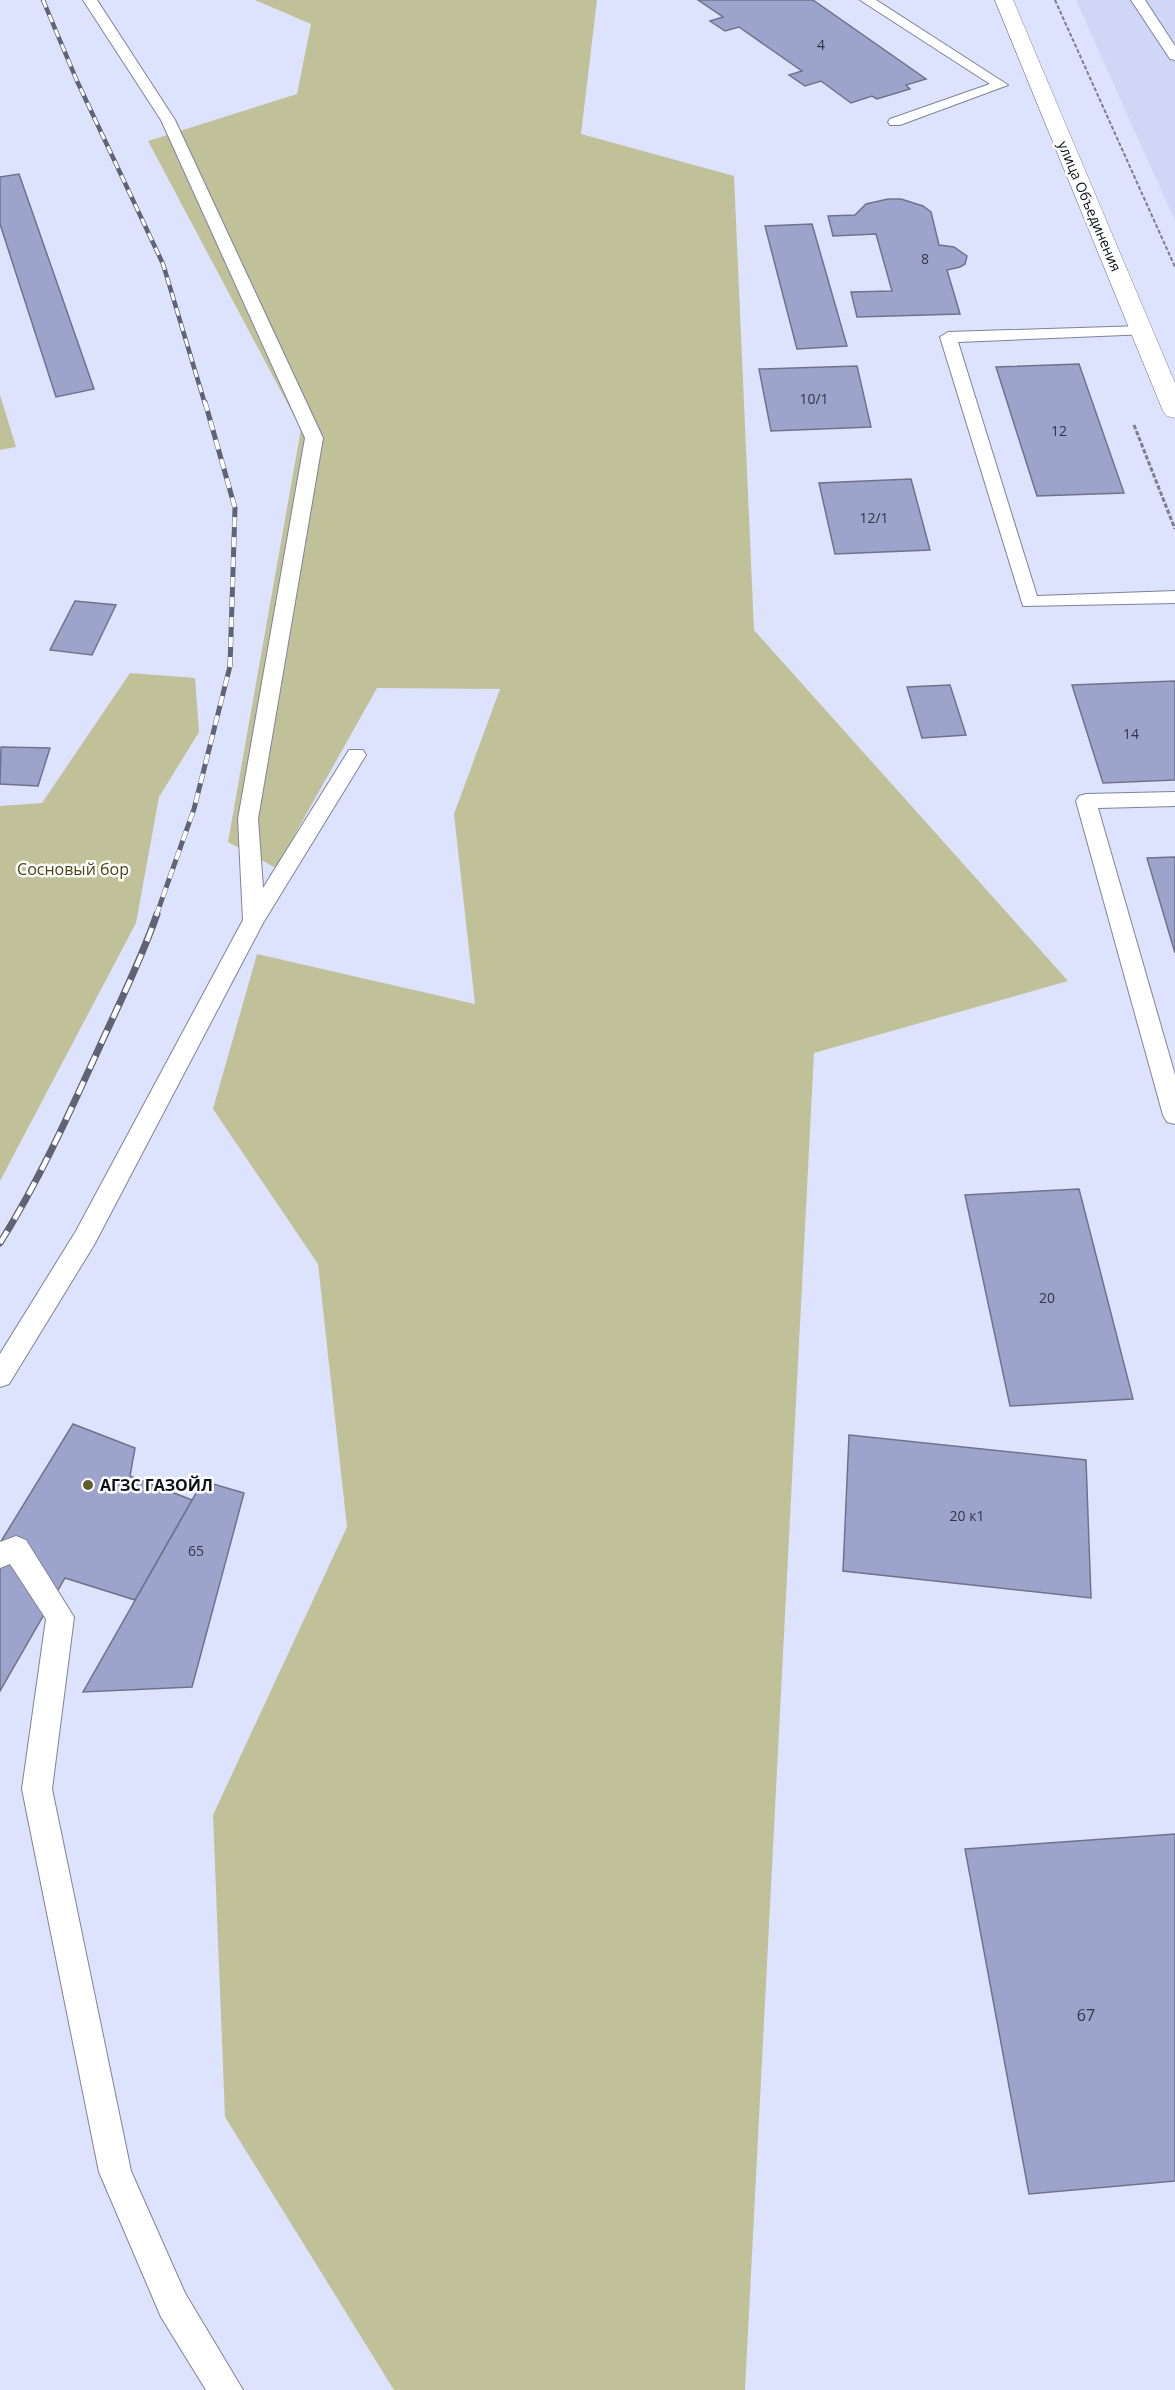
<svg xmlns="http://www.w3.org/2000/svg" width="1175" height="2390" font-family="'Open Sans',sans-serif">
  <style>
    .built { fill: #cfd6f6 }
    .green { fill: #c0c099 }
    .building { fill: #9ca4cc; stroke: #6f738a; stroke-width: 1.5 }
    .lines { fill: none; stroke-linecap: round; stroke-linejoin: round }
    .lane-casing { stroke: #7e839a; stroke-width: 2 }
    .secondary-casing { stroke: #7e839a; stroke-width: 1 }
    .path-far1 { stroke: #7b7e90; stroke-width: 2; stroke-dasharray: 4 2; stroke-linecap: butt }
    .path { stroke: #7b7e90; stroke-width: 3; stroke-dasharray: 4.5 2; stroke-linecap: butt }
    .lane { fill: #fff; fill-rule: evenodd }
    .secondary { fill: #fff; fill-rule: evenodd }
    .rail-far2-casing { stroke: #606373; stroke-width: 4.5 }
    .rail-far1-casing { stroke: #606373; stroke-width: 5 }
    .rail-casing { stroke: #606373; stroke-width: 7 }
    .rail-far2 { stroke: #fff; stroke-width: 3; stroke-dasharray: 8; stroke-linecap: butt }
    .rail-far1 { stroke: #fff; stroke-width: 4; stroke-dasharray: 10; stroke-linecap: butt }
    .rail { stroke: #fff; stroke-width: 4.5; stroke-dasharray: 14; stroke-linecap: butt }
    .poi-dot { fill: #605e2b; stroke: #fff; stroke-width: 2 }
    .labels { text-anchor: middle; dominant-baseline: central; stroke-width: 5; stroke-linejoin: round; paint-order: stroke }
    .number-label { font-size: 14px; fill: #323546 }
    .far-street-label { font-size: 14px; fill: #0e1019; stroke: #fff }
    .park-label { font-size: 16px; fill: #484611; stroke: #fff }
    .poi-label { font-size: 16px; font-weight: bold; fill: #0e1019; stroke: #fff; text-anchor: start }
    .near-number-label { font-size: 16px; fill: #323546 }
  </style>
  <rect width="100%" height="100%" fill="#dee3fd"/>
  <path class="built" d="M 1076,0 L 1175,0 L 1175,221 Z"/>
  <g class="green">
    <path d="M 255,0 L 597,0 L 581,134 L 734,176 L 754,630 L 1068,981 L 814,1053 L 745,2390 L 394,2390 L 225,2117 L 213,1815 L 347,1527 L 318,1264 L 213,1109 L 257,954 L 475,1004 L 454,814 L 500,689 L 377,688 L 276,868 L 228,842 L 301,429 L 148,141 L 297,94 L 311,24 Z"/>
    <path d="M 0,395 L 16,447 L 0,450 Z"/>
    <path d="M 130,673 L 195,678 L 199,732 L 159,797 L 136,923 L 0,1181 L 0,806 L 42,803 Z"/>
  </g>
  <g class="building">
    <path d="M 698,0 L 813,0 L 926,79 L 906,85 L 910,89 L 877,99 L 872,96 L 851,103 L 821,81 L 805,86 L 789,75 L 802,71 L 739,27 L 725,31 L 710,21 L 723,17 Z"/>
    <path d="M 19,174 L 94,389 L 56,397 L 0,224 L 0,177 Z"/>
    <path d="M 888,199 L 901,199 L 923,206 L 931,212 L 939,245 L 954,247 L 967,256 L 965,264 L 960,267 L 947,270 L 960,314 L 857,317 L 851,292 L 892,291 L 876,234 L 833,236 L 828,216 L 855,215 L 866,204 Z"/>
    <path d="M 812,224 L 847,346 L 797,349 L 765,226 Z"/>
    <path d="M 1079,364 L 1124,493 L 1037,496 L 996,367 Z"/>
    <path d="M 857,366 L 871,427 L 771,431 L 759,369 Z"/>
    <path d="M 911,479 L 930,550 L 835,554 L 819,483 Z"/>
    <path d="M 75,601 L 116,605 L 92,655 L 50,650 Z"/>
    <path d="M 1175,681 L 1175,780 L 1103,783 L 1072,685 Z"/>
    <path d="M 950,685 L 966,735 L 922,738 L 907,687 Z"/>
    <path d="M 1,747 L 50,748 L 38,786 L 0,784 Z"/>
    <path d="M 1175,857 L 1175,953 L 1147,858 Z"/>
    <path d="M 1079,1189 L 1133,1399 L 1010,1406 L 965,1195 Z"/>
    <path d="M 73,1424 L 135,1448 L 130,1476 L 192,1500 L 135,1600 L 65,1578 L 0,1691 L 0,1543 Z"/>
    <path d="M 849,1435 L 1086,1460 L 1091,1598 L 843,1571 Z"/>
    <path d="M 203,1481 L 244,1493 L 192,1687 L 83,1692 Z"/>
    <path d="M 1175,1834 L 1175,2181 L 1029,2194 L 965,1849 Z"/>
  </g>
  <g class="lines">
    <defs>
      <g id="lane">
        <path d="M 83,0 L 97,0 L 175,120 L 323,438 L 258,819 L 263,888 L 349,750 L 363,750 L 366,755 L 263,923 L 94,1245 L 9,1384 L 0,1387 L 0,1354 L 76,1231 L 243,920 L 238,819 L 305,438 L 161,120 Z"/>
        <path d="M 860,0 L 876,0 L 1008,85 L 900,125 L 890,125 L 888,122 L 890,119 L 990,84 Z"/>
        <path d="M 1131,0 L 1145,0 L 1175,46 L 1175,60 L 1170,59 Z"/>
        <path d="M 1142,326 L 1150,331 L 1148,334 L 958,342 L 1037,596 L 1175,591 L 1175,603 L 1023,606 L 940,337 L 948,332 Z"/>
        <path d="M 1175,792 L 1175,806 L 1098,808 L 1175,1075 L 1175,1124 L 1167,1122 L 1163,1115 L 1076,801 L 1079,796 L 1086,794 Z"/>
        <path d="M 16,1536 L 26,1540 L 74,1617 L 52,1789 L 131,2171 L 185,2293 L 243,2390 L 206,2390 L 161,2317 L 99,2172 L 22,1789 L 46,1619 L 10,1564 L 0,1568 L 0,1542 Z"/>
      </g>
      <path id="secondary" d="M 995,0 L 1013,0 L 1175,383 L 1175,418 L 1167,416 L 1163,411 Z"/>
    </defs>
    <use href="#lane" class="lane-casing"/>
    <use href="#secondary" class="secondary-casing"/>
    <path class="path-far1" d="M 1055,0 L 1175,267"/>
    <path class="path" d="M 1134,425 L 1175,529"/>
    <use href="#lane" class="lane"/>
    <use href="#secondary" class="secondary"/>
    <defs>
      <path id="rail-far2" d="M 43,0 L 77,81 L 163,264 L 205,404"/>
      <path id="rail-far1" d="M 156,916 L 194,809 L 230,666 L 235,508 L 205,402"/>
      <path id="rail" d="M 0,1243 C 39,1181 69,1114 99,1048 C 119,1004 141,960 157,914"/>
    </defs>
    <use href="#rail-far2" class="rail-far2-casing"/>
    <use href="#rail-far1" class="rail-far1-casing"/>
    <use href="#rail" class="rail-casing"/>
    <use href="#rail-far2" class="rail-far2"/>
    <use href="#rail-far1" class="rail-far1"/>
    <use href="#rail" class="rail"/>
  </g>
  <circle class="poi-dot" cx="88" cy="1485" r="6"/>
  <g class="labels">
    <g class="number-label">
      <text x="821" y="44">4</text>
      <text x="925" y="258">8</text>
      <text x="814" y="398">10/1</text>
      <text x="1059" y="430">12</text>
      <text x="874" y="517">12/1</text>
      <text x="1131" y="733">14</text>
      <text x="1047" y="1297">20</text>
      <text x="967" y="1515">20 к1</text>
      <text x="196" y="1550">65</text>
    </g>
    <g class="far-street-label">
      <text transform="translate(1090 206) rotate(67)">улица Объединения</text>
    </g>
    <g class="park-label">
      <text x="73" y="869">Сосновый бор</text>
    </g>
    <g class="poi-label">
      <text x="100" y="1485">АГЗС ГАЗОЙЛ</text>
    </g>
    <g class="near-number-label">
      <text x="1086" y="2015">67</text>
    </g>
  </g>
</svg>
